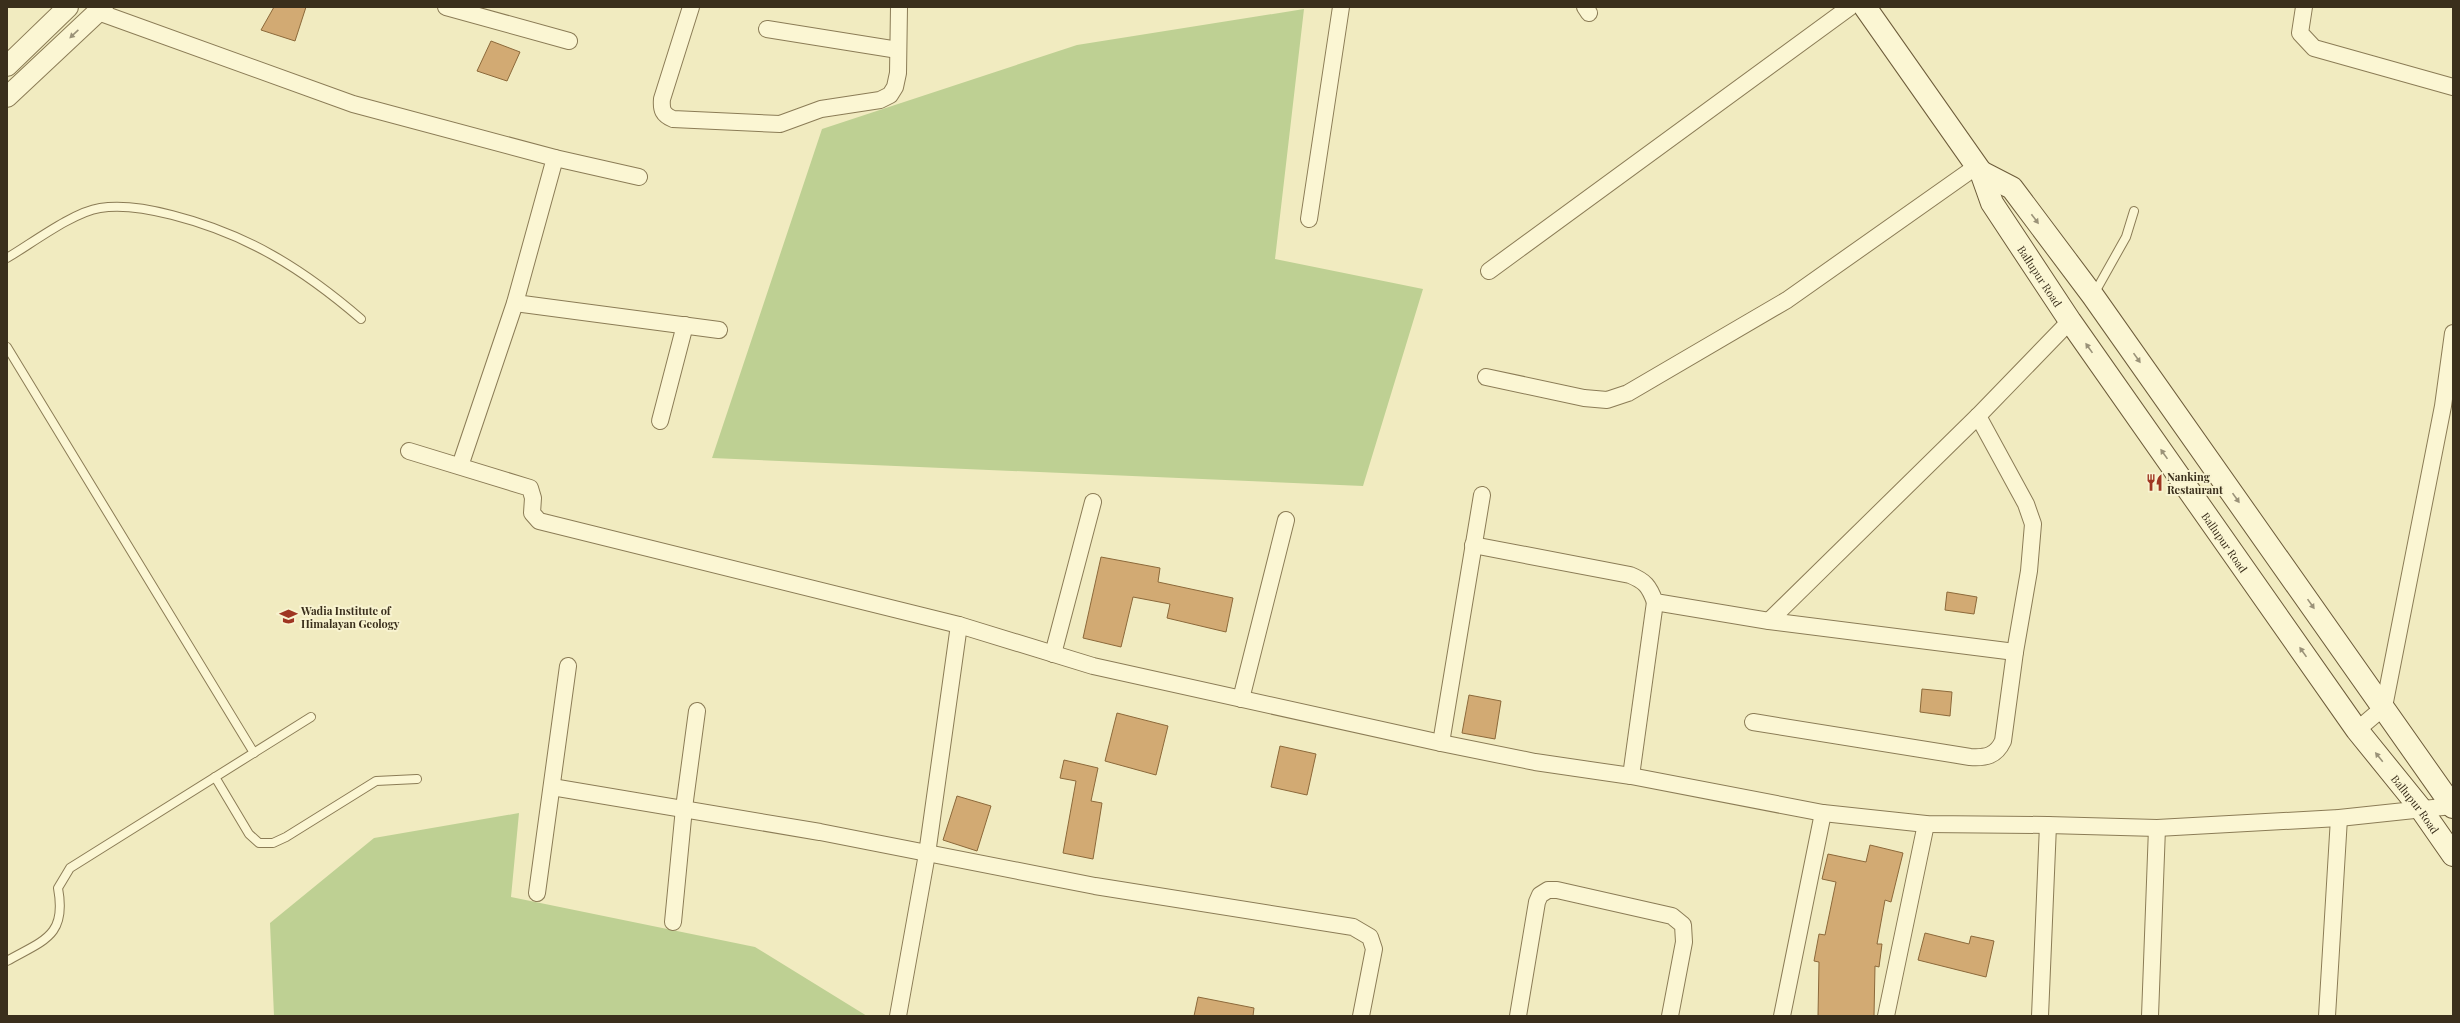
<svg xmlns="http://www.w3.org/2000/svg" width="2460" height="1023" font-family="'Playfair Display',serif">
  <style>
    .green { fill: #bed093 }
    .building { fill: #d2aa73; stroke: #8c693a }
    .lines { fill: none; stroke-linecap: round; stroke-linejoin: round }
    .service-casing { stroke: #8b7c56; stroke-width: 10 }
    .minor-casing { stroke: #8b7c56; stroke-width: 18 }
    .tertiary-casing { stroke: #8b7c56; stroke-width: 22 }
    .secondary-casing { stroke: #6d5c3a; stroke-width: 24 }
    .service { stroke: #fbf6d3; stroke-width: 8 }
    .minor { stroke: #fbf6d3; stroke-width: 16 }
    .tertiary { stroke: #fbf6d3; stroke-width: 20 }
    .secondary { stroke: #fbf6d3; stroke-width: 22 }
    .oneway { fill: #9a9278 }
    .labels { text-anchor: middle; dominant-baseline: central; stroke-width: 4; stroke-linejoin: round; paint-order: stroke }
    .street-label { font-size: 11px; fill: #3a2f1c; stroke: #f8f3d0 }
    .poi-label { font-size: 11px; font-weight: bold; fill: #3a2f1c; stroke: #f8f3d0; text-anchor: start }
  </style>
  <rect width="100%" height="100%" fill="#f1ebc0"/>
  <g class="green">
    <path d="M 1304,9 L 1275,259 L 1423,289 L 1363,486 L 712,458 L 822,129 L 1077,45 Z"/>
    <path d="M 519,813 L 511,897 L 755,947 L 867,1016 L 274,1016 L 270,923 L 374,838 Z"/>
  </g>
  <g class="building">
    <path d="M 274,7 L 306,7 L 295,41 L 261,30 Z"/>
    <path d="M 491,41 L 520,52 L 507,81 L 477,71 Z"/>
    <path d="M 1101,557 L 1160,568 L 1158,582 L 1233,598 L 1226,632 L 1167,618 L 1170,604 L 1133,597 L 1121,647 L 1083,638 Z"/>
    <path d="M 1947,592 L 1977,597 L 1974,614 L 1945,610 Z"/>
    <path d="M 1922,689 L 1952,692 L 1950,716 L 1920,712 Z"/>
    <path d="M 1469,695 L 1501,701 L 1495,739 L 1462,733 Z"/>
    <path d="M 1117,713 L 1168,726 L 1156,775 L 1105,761 Z"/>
    <path d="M 1280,746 L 1316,754 L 1307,795 L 1271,787 Z"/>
    <path d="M 1064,760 L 1098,768 L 1091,801 L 1102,803 L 1093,859 L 1063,853 L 1076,781 L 1060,778 Z"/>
    <path d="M 957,796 L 991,806 L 977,851 L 943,840 Z"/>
    <path d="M 1870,845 L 1903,853 L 1891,902 L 1885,900 L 1877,944 L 1882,944 L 1879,967 L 1875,966 L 1874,1016 L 1818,1016 L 1819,962 L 1814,961 L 1819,934 L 1825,935 L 1836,882 L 1822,879 L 1828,854 L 1866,862 Z"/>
    <path d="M 1925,933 L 1969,944 L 1971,936 L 1994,941 L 1986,977 L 1918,960 Z"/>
    <path d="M 1198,997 L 1254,1008 L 1253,1016 L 1194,1016 Z"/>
  </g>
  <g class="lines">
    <defs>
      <g id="service">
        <path d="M 7,258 C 31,244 73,212 100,208 C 124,204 149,209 172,215 C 247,234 303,269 361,319"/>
        <path d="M 2094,294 L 2126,237 L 2134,211"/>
        <path d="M 7,347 L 254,753"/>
        <path d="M 215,777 L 249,834 L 259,843 L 273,843 L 286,837 L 376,781 L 417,779"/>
        <path d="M 7,961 C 44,940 67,936 58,888 L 70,868 L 311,717"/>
      </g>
      <g id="minor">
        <path d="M 446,7 L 569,41"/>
        <path d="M 691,7 L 662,99 C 661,110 663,115 673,119 L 780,124 L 821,109 L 880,100 L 890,95 L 895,87 L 898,73 L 899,7"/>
        <path d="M 1585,7 L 1589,13"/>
        <path d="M 2304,7 L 2300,33 L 2314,48 L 2453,87"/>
        <path d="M 98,12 L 353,104 L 555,158 L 639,177"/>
        <path d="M 767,29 L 898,50"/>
        <path d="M 1309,219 L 1341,7"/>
        <path d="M 1489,271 L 1850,7"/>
        <path d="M 515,303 L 719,330"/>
        <path d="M 1486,377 L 1584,398 L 1607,400 L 1628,393 L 1787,300 L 1977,166"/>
        <path d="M 660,421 L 685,325"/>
        <path d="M 409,451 L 530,488 L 533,498 L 532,513 L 539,521 L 959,625 L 1093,666 L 1441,743 L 1535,762 L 1631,776 L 1823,813 L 1926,824 L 2048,825 L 2157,828 L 2339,818 L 2452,806"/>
        <path d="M 460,466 L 515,303 L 555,158"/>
        <path d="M 1473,545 L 1630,575 C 1645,581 1649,586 1655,602 L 1769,621 L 2015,652"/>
        <path d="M 1769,621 L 1978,416 L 2070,321"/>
        <path d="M 1053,654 L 1093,502"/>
        <path d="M 1241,699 L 1286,520"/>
        <path d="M 1753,722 L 1970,757 C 1986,758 1996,756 2003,741 L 2015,652 L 2029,571 L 2033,524 L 2026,504 L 1978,416"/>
        <path d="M 2357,730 L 2384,707 L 2443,406 L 2453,333"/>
        <path d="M 1441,743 L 1482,495"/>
        <path d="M 1631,776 L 1655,602"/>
        <path d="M 552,787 L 820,832 L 1095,886 L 1353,927 L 1370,937 L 1374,949 L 1361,1016"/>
        <path d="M 537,893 L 568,666"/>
        <path d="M 673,922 L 684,808 L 697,711"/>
        <path d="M 898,1016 L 927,854 L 959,625"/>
        <path d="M 1518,1016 L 1537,902 L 1540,895 L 1548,890 L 1557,890 L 1672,916 L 1683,925 L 1684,942 L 1670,1016"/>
        <path d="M 1782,1016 L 1823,813"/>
        <path d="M 1886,1016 L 1926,824"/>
        <path d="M 2040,1016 L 2048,825"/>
        <path d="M 2150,1016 L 2157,828"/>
        <path d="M 2327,1016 L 2339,818"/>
      </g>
      <g id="tertiary">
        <path d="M 7,66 L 68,7"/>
        <path d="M 7,97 L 103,7"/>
      </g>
      <g id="secondary">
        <path id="s1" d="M 1865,7 L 1981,172 L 1992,203 L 2070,321 L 2357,730 L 2421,809 L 2453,855"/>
        <path d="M 1981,172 L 2012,188 L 2093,296 L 2453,807"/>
      </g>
    </defs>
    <use href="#service" class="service-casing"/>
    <use href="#minor" class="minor-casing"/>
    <use href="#tertiary" class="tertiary-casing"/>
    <use href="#secondary" class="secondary-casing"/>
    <use href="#service" class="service"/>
    <use href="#minor" class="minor"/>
    <use href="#tertiary" class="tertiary"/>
    <use href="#secondary" class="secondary"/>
  </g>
  <defs><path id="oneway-solid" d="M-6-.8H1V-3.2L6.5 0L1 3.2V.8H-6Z"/></defs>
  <g class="oneway">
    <use href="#oneway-solid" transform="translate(74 34) rotate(137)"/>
    <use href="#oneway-solid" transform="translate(2035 219) rotate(53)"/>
    <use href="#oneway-solid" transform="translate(2089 348) rotate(-125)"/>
    <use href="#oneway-solid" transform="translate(2137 358) rotate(55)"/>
    <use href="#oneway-solid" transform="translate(2164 454) rotate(-125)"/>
    <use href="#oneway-solid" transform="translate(2236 498) rotate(55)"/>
    <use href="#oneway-solid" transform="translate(2311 604) rotate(55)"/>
    <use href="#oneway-solid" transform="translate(2303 652) rotate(-125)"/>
    <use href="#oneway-solid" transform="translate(2379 757) rotate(-129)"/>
  </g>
  <defs>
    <symbol id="restaurant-bare" viewBox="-9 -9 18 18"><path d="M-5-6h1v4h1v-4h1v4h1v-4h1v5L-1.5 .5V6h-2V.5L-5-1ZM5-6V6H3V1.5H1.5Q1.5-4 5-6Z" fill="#9f3622" stroke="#f8f3d0" stroke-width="2.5" paint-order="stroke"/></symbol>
    <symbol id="school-bare" viewBox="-9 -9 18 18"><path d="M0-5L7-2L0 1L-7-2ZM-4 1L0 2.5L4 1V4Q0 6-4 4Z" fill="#9f3622" stroke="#f8f3d0" stroke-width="2.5" paint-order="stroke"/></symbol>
  </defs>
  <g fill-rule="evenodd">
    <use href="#restaurant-bare" x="2142" y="470" width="25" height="25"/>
    <use href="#school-bare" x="276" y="604" width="25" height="25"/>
  </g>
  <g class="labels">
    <g class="street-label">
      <text stroke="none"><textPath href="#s1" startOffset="322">Ballupur Road</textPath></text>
      <text stroke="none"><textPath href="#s1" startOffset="646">Ballupur Road</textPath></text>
      <text stroke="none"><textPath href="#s1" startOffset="970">Ballupur Road</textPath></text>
    </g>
    <g class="poi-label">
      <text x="2167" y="476">Nanking<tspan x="2167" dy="13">Restaurant</tspan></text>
      <text x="301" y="610">Wadia Institute of<tspan x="301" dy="13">Himalayan Geology</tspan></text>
    </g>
  </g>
  <rect width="2460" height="1023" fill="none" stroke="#3a2f1c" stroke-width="16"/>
</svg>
